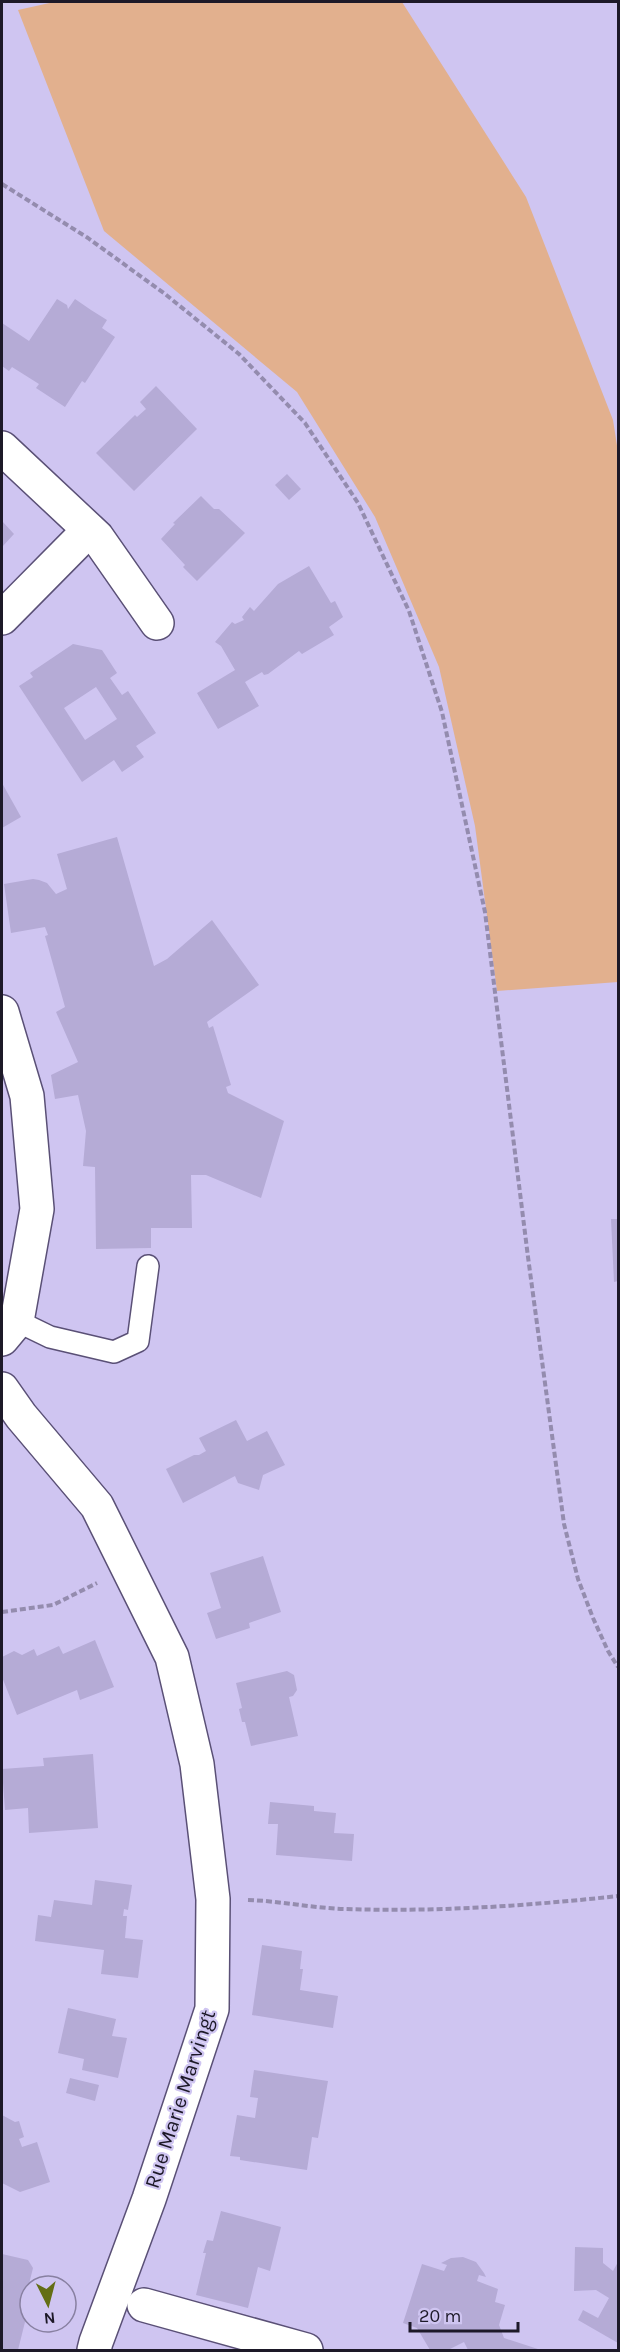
<svg xmlns="http://www.w3.org/2000/svg" width="620" height="2352" font-family="Karla,sans-serif">
  <style>
    .green { fill: #e2b08e }
    .building { fill: #b5abd6; fill-rule: evenodd }
    .lines { fill: none; stroke-linecap: round; stroke-linejoin: round }
    .lane-casing { stroke: #5a5076; stroke-width: 24 }
    .street-casing { stroke: #5a5076; stroke-width: 36 }
    .path { stroke: #948cae; stroke-width: 4; stroke-dasharray: 6 3; stroke-linecap: butt }
    .lane { stroke: #fff; stroke-width: 21 }
    .street { stroke: #fff; stroke-width: 33 }
    .labels { text-anchor: middle; dominant-baseline: central; stroke-width: 4.5; stroke-linejoin: round; paint-order: stroke }
    .street-label { font-size: 21px; fill: #1d1928; stroke: #cfc5f1 }
  </style>
  <rect width="100%" height="100%" fill="#cfc5f1"/>
  <path class="green" d="M 54,2 L 402,2 L 526,197 L 613,420 L 618,452 L 618,982 L 497,991 L 475,826 L 439,667 L 375,517 L 297,392 L 104,231 L 18,10 Z"/>
  <g class="building">
    <path d="M 57,299 L 67,305 L 68,309 L 75,299 L 91,310 L 107,320 L 102,328 L 115,337 L 85,383 L 82,381 L 65,407 L 36,388 L 39,384 L 12,367 L 9,371 L 2,366 L 2,323 L 29,341 Z"/>
    <path d="M 156,386 L 197,429 L 134,491 L 96,453 L 135,415 L 137,417 L 146,409 L 140,402 Z"/>
    <path d="M 287,474 L 301,489 L 289,500 L 275,485 Z"/>
    <path d="M 201,496 L 214,509 L 219,509 L 245,533 L 197,581 L 183,567 L 185,565 L 161,539 L 175,524 L 173,523 Z"/>
    <path d="M 2,521 L 14,534 L 2,547 Z"/>
    <path d="M 309,566 L 331,603 L 335,601 L 343,617 L 329,627 L 334,635 L 302,654 L 299,651 L 268,674 L 264,675 L 262,672 L 245,682 L 259,706 L 218,729 L 197,693 L 235,670 L 221,646 L 215,642 L 232,622 L 235,624 L 244,620 L 242,617 L 250,607 L 254,611 L 278,584 Z"/>
    <path d="M 73,644 L 102,650 L 117,673 L 110,678 L 122,695 L 128,691 L 156,733 L 136,746 L 144,757 L 122,772 L 114,760 L 82,782 L 19,686 L 33,677 L 30,673 ZM 96,687 L 117,719 L 85,740 L 64,708 Z"/>
    <path d="M 2,783 L 21,817 L 2,828 Z"/>
    <path d="M 117,837 L 154,966 L 167,959 L 212,920 L 259,985 L 207,1022 L 209,1028 L 213,1026 L 231,1085 L 226,1087 L 228,1093 L 284,1121 L 261,1198 L 206,1175 L 191,1175 L 192,1228 L 151,1228 L 151,1248 L 96,1249 L 95,1167 L 83,1166 L 86,1131 L 78,1095 L 55,1099 L 51,1075 L 78,1062 L 56,1012 L 65,1007 L 45,936 L 48,935 L 45,927 L 11,933 L 4,884 L 33,879 L 39,880 L 47,883 L 56,894 L 67,889 L 57,854 Z"/>
    <path d="M 611,1219 L 618,1219 L 618,1281 L 614,1282 Z"/>
    <path d="M 236,1420 L 247,1441 L 267,1431 L 285,1465 L 263,1475 L 259,1490 L 238,1483 L 235,1476 L 183,1503 L 166,1469 L 194,1455 L 199,1455 L 206,1451 L 199,1438 Z"/>
    <path d="M 263,1556 L 281,1612 L 249,1623 L 250,1628 L 216,1639 L 207,1613 L 221,1608 L 210,1573 Z"/>
    <path d="M 95,1640 L 114,1687 L 80,1700 L 77,1690 L 17,1715 L 2,1677 L 2,1657 L 14,1651 L 22,1655 L 34,1649 L 37,1656 L 59,1646 L 63,1654 Z"/>
    <path d="M 287,1671 L 294,1675 L 297,1690 L 293,1696 L 289,1697 L 298,1736 L 251,1746 L 245,1722 L 242,1722 L 239,1709 L 242,1708 L 236,1683 Z"/>
    <path d="M 93,1754 L 98,1828 L 29,1833 L 28,1808 L 5,1810 L 2,1769 L 44,1766 L 43,1758 Z"/>
    <path d="M 270,1802 L 314,1806 L 314,1811 L 336,1813 L 334,1833 L 354,1834 L 352,1861 L 276,1855 L 278,1824 L 268,1824 Z"/>
    <path d="M 95,1880 L 132,1885 L 128,1910 L 124,1909 L 123,1916 L 127,1916 L 125,1938 L 143,1940 L 138,1978 L 101,1974 L 104,1950 L 35,1941 L 38,1915 L 51,1917 L 54,1900 L 92,1905 Z"/>
    <path d="M 262,1945 L 302,1951 L 300,1969 L 303,1969 L 300,1990 L 338,1996 L 333,2028 L 252,2015 Z"/>
    <path d="M 68,2008 L 116,2019 L 112,2036 L 127,2038 L 118,2078 L 82,2070 L 84,2059 L 58,2053 Z"/>
    <path d="M 254,2070 L 328,2081 L 318,2138 L 312,2137 L 307,2170 L 240,2160 L 240,2157 L 230,2156 L 237,2115 L 255,2118 L 258,2098 L 250,2097 Z"/>
    <path d="M 70,2078 L 99,2085 L 95,2101 L 66,2093 Z"/>
    <path d="M 2,2115 L 15,2122 L 19,2121 L 24,2137 L 19,2139 L 22,2147 L 37,2142 L 50,2182 L 20,2192 L 2,2183 Z"/>
    <path d="M 221,2211 L 281,2227 L 270,2271 L 258,2267 L 248,2308 L 196,2295 L 206,2253 L 203,2253 L 207,2240 L 213,2241 Z"/>
    <path d="M 575,2247 L 603,2248 L 603,2263 L 613,2271 L 618,2262 L 618,2343 L 578,2320 L 583,2310 L 598,2318 L 609,2298 L 596,2290 L 574,2291 Z"/>
    <path d="M 2,2254 L 28,2260 L 33,2268 L 24,2304 L 29,2306 L 18,2350 L 2,2350 Z"/>
    <path d="M 463,2257 L 476,2262 L 484,2273 L 486,2277 L 479,2275 L 477,2281 L 498,2289 L 495,2302 L 505,2305 L 499,2325 L 504,2338 L 541,2350 L 468,2350 L 464,2342 L 448,2350 L 430,2350 L 417,2328 L 403,2323 L 422,2264 L 444,2271 L 447,2265 L 441,2263 L 451,2258 Z"/>
  </g>
  <g class="lines">
    <defs>
      <path id="lane" d="M 17,1321 L 50,1337 L 114,1352 L 138,1341 L 148,1266"/>
      <g id="street">
        <path d="M 2,448 L 97,537 L 157,623"/>
        <path d="M 2,618 L 89,530"/>
        <path d="M 2,1012 L 27,1096 L 37,1209 L 17,1321 L 2,1339"/>
        <path d="M 2,1389 L 21,1416 L 97,1506 L 172,1657 L 197,1764 L 213,1899 L 212,2009 L 149,2199 L 96,2342 L 94,2350"/>
        <path d="M 144,2305 L 306,2350"/>
      </g>
    </defs>
    <use href="#lane" class="lane-casing"/>
    <use href="#street" class="street-casing"/>
    <g class="path">
      <path d="M 2,184 L 88,238 L 165,294 L 239,354 L 305,423 L 358,503 L 409,611 L 442,712 L 485,912 L 528,1257 L 564,1524 L 578,1579 L 593,1618 L 608,1651 L 618,1667"/>
      <path d="M 2,1612 L 53,1605 L 97,1583"/>
      <path d="M 248,1900 C 280,1901 312,1908 344,1909 C 436,1912 527,1906 618,1896"/>
    </g>
    <use href="#lane" class="lane"/>
    <use href="#street" class="street"/>
  </g>
  <g class="labels">
    <g class="street-label">
      <text transform="translate(180 2099) rotate(-72)">Rue Marie Marvingt</text>
    </g>
  </g>
  <rect width="620" height="2352" fill="none" stroke="#1d1928" stroke-width="6"/>
  <g transform="translate(48 2304) rotate(174)"><circle r="28" fill="#cfc5f1" stroke="#8880a1" stroke-width="1.5"/>
  <path d="M0-4.5L10 22L0 15L-10 22Z" fill="#646e15"/>
  <text y="-9" font-size="16" font-weight="bold" text-anchor="middle" fill="#1d1928">N</text>
  </g>
  <path d="M410 2322v9h108v-9" fill="none" stroke="#1d1928" stroke-width="3"/>
  <text x="419" y="2322" font-size="18" fill="#1d1928" stroke="#cfc5f1" stroke-width="4.5" paint-order="stroke">20 m</text>
</svg>
